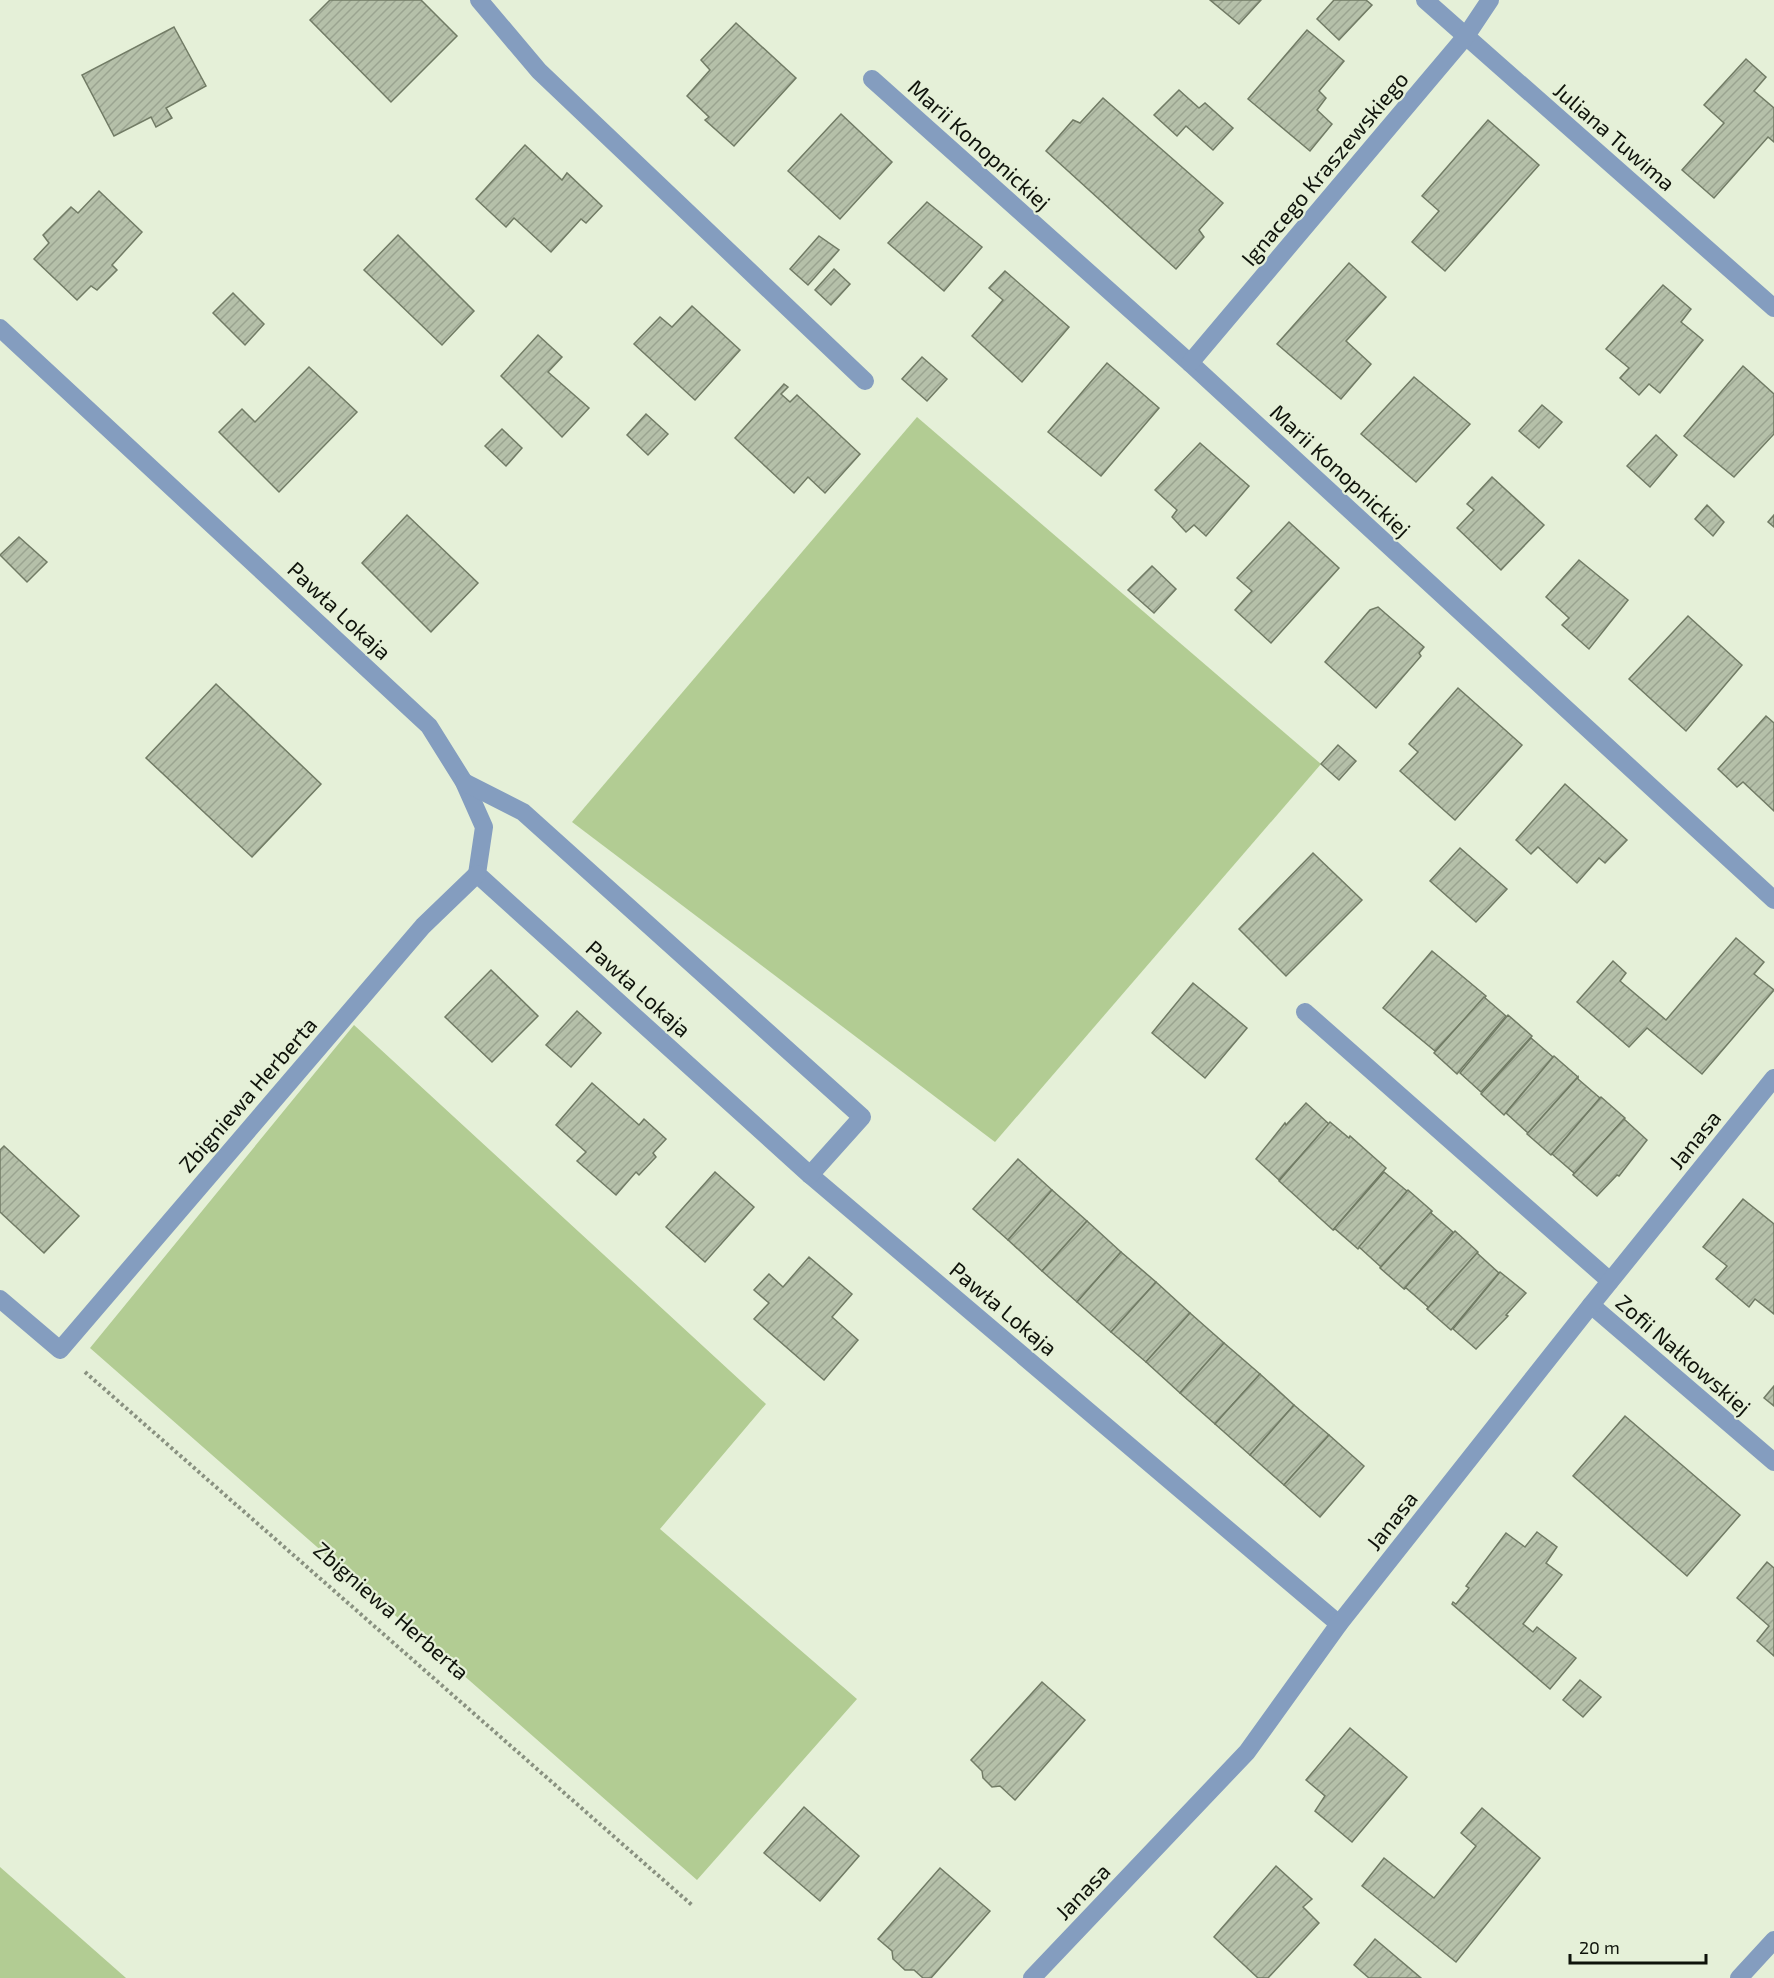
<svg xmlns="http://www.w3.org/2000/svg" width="1774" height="1978" font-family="'Exo 2',sans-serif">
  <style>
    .grass { fill: #b2cc93 }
    .building { fill: url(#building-hatch); stroke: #717b65; stroke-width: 1.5 }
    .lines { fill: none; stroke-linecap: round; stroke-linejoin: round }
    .path { stroke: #899180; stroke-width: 4; stroke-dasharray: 3 3; stroke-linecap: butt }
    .minor { stroke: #849dbf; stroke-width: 18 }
    .labels { text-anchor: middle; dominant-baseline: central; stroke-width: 4.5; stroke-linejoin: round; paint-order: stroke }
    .street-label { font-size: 22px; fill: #0f130b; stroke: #e5f0d8 }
  </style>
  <defs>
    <pattern id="building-hatch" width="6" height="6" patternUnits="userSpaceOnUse" patternTransform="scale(1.5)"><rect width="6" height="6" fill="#b5c0a9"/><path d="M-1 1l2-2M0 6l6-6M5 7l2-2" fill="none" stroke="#9aa490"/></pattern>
  </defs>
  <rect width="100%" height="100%" fill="#e5f0d8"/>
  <g class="grass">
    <path d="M 917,417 L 1321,764 L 995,1142 L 572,822 Z"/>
    <path d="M 354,1025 L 766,1404 L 660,1529 L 857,1699 L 697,1880 L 90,1348 Z"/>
    <path d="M 0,1867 L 126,1978 L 0,1978 Z"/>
  </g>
  <g class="building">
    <path d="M 330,0 L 421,0 L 457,36 L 391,102 L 310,20 Z"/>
    <path d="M 1210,0 L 1261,0 L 1239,24 Z"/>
    <path d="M 1334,0 L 1366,0 L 1372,5 L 1339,40 L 1317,19 Z"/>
    <path d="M 736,23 L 796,78 L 734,146 L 705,120 L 709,117 L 687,96 L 710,70 L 701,60 Z"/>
    <path d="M 174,27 L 206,86 L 166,108 L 172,118 L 156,127 L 151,117 L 114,136 L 82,75 Z"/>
    <path d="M 1307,30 L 1344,61 L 1319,91 L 1326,98 L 1317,110 L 1332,124 L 1310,151 L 1248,99 Z"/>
    <path d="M 1746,59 L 1766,77 L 1754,91 L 1774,108 L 1774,142 L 1768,137 L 1714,198 L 1682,170 L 1724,123 L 1704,105 Z"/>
    <path d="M 1179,90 L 1199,108 L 1205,103 L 1233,128 L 1213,150 L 1186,126 L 1177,136 L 1154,115 Z"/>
    <path d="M 1103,98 L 1223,203 L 1199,230 L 1204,237 L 1176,269 L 1046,151 L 1073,120 L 1080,123 Z"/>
    <path d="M 841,114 L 892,162 L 840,219 L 788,171 Z"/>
    <path d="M 1488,120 L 1539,165 L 1445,271 L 1412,242 L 1439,211 L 1422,196 Z"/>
    <path d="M 525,145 L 562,180 L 567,173 L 602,206 L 586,223 L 581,219 L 551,252 L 514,218 L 506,227 L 476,199 Z"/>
    <path d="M 99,191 L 142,232 L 112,265 L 117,270 L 97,290 L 91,286 L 77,300 L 34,259 L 49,243 L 43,235 L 71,207 L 78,213 Z"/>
    <path d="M 927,202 L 982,247 L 944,291 L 888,243 Z"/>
    <path d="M 398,235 L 474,311 L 442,345 L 364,270 Z"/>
    <path d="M 819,236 L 839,250 L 808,285 L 790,269 Z"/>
    <path d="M 1349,263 L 1386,297 L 1346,341 L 1371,364 L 1341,399 L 1277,344 Z"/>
    <path d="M 834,269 L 850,284 L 831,305 L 815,290 Z"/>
    <path d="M 1005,271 L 1069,327 L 1022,382 L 972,336 L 1003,300 L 989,288 Z"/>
    <path d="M 1663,285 L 1691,309 L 1681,322 L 1703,340 L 1660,393 L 1649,384 L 1639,395 L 1620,378 L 1629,368 L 1606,349 Z"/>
    <path d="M 233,293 L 264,324 L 245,345 L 213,313 Z"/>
    <path d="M 692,306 L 740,350 L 695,400 L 634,344 L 660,317 L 672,327 Z"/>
    <path d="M 538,335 L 562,357 L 548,372 L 589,408 L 562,437 L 501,376 Z"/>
    <path d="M 922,357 L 947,379 L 927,401 L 902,379 Z"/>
    <path d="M 1107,363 L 1159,408 L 1101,476 L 1048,432 Z"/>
    <path d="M 1743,366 L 1774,394 L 1774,434 L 1734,477 L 1684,436 Z"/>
    <path d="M 309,367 L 357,412 L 279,492 L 219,432 L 242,409 L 255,422 Z"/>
    <path d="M 1414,377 L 1470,424 L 1416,482 L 1361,434 Z"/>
    <path d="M 784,384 L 788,387 L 781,394 L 790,402 L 797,395 L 860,454 L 825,493 L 808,477 L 794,493 L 735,438 Z"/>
    <path d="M 1542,405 L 1562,422 L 1539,448 L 1519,431 Z"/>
    <path d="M 646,414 L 668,434 L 648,455 L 627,435 Z"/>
    <path d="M 502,429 L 522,448 L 506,466 L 485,446 Z"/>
    <path d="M 1656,435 L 1677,455 L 1650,487 L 1627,466 Z"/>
    <path d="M 1200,443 L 1249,486 L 1206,536 L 1194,525 L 1186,532 L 1172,517 L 1177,510 L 1155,490 Z"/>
    <path d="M 1492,477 L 1544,525 L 1501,570 L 1457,528 L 1474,510 L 1467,504 Z"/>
    <path d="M 1707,505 L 1724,522 L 1713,536 L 1695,519 Z"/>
    <path d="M 407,515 L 478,583 L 431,632 L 362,563 Z"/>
    <path d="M 1774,515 L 1774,527 L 1768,522 Z"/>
    <path d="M 1289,522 L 1339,568 L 1271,643 L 1235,610 L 1252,591 L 1237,578 Z"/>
    <path d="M 19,537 L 47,562 L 27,582 L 0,555 Z"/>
    <path d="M 1579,560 L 1628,600 L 1589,649 L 1562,625 L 1569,618 L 1546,597 Z"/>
    <path d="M 1152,566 L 1176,589 L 1154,613 L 1128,590 Z"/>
    <path d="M 1378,607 L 1424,647 L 1419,653 L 1421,656 L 1376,708 L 1325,662 L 1370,610 Z"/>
    <path d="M 1688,616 L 1742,665 L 1686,731 L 1629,679 Z"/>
    <path d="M 216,684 L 321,784 L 252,857 L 146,758 Z"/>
    <path d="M 1458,688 L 1522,745 L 1455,820 L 1400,771 L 1418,752 L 1409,744 Z"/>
    <path d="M 1766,716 L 1774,723 L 1774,811 L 1743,782 L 1737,787 L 1718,769 Z"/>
    <path d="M 1338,745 L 1356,761 L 1339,780 L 1321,764 Z"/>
    <path d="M 1565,784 L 1627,840 L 1605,863 L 1599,858 L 1577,883 L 1538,847 L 1531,854 L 1516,840 Z"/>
    <path d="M 1460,848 L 1507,889 L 1476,922 L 1430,881 Z"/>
    <path d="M 1313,853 L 1362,900 L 1286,976 L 1239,929 Z"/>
    <path d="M 1736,938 L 1764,962 L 1754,974 L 1774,990 L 1702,1074 L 1647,1028 L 1629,1047 L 1577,1002 L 1613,961 L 1626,973 L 1620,981 L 1666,1020 Z"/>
    <path d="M 1432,951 L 1486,996 L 1435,1051 L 1383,1008 Z"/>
    <path d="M 491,970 L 538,1016 L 492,1062 L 445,1017 Z"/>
    <path d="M 1193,983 L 1247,1028 L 1205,1078 L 1152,1033 Z"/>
    <path d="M 1484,997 L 1506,1016 L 1457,1074 L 1434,1053 Z"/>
    <path d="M 577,1011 L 601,1033 L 571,1067 L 546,1045 Z"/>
    <path d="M 1508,1015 L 1532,1036 L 1481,1092 L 1460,1073 Z"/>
    <path d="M 1531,1038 L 1553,1057 L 1504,1115 L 1481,1094 Z"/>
    <path d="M 1554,1056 L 1578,1077 L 1528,1133 L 1506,1113 Z"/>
    <path d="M 1578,1077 L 1578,1079 L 1600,1098 L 1551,1155 L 1527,1134 Z"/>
    <path d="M 592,1083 L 639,1125 L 644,1119 L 666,1139 L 653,1153 L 656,1157 L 639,1175 L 636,1172 L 616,1195 L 577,1161 L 586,1152 L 556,1125 Z"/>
    <path d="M 1601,1097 L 1625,1118 L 1573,1175 L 1574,1173 L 1552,1154 Z"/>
    <path d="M 1306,1103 L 1329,1124 L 1279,1180 L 1256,1159 L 1285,1123 L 1286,1125 Z"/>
    <path d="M 1624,1119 L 1647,1140 L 1619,1176 L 1617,1175 L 1597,1196 L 1573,1175 Z"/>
    <path d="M 1330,1122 L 1349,1138 L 1350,1136 L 1386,1168 L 1333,1230 L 1279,1181 Z"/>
    <path d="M 4,1146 L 79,1216 L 44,1253 L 0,1212 L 0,1150 Z"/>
    <path d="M 1018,1159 L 1052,1190 L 1008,1240 L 973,1209 Z"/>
    <path d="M 715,1172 L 754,1207 L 705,1262 L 666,1227 Z"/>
    <path d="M 1384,1172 L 1407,1191 L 1358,1249 L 1335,1229 L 1333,1230 Z"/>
    <path d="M 1052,1190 L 1087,1221 L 1042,1271 L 1008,1240 Z"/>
    <path d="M 1408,1190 L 1432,1211 L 1380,1268 L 1381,1267 L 1359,1247 Z"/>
    <path d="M 1743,1199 L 1774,1224 L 1774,1314 L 1755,1299 L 1749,1307 L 1716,1279 L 1727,1266 L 1703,1247 Z"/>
    <path d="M 1432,1211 L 1431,1213 L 1453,1232 L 1404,1289 L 1380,1268 Z"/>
    <path d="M 1087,1221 L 1121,1252 L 1077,1302 L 1042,1271 Z"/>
    <path d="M 1455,1231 L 1478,1252 L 1427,1309 L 1428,1307 L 1406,1288 L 1404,1289 Z"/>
    <path d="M 1121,1252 L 1156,1282 L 1111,1332 L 1077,1302 Z"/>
    <path d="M 1477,1253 L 1499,1273 L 1451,1330 L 1427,1309 Z"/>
    <path d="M 809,1257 L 852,1294 L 832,1317 L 858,1340 L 824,1380 L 754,1319 L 769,1303 L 754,1290 L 769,1274 L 783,1287 Z"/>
    <path d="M 1500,1272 L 1526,1293 L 1506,1315 L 1508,1316 L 1476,1349 L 1453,1329 Z"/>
    <path d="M 1156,1282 L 1190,1313 L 1146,1362 L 1111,1332 Z"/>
    <path d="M 1190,1313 L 1224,1343 L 1180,1393 L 1146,1362 Z"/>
    <path d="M 1224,1343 L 1260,1374 L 1215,1424 L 1180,1393 Z"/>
    <path d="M 1260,1374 L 1294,1405 L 1250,1455 L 1215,1424 Z"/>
    <path d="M 1774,1386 L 1774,1406 L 1764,1398 Z"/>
    <path d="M 1294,1405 L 1329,1435 L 1284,1485 L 1250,1455 Z"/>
    <path d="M 1625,1416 L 1740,1515 L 1687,1576 L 1573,1476 Z"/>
    <path d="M 1329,1435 L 1364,1466 L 1320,1517 L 1284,1485 Z"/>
    <path d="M 1537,1532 L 1557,1547 L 1546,1563 L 1562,1575 L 1523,1624 L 1533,1632 L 1537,1627 L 1576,1658 L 1550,1689 L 1452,1604 L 1453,1602 L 1456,1604 L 1469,1588 L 1466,1586 L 1506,1533 L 1525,1547 Z"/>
    <path d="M 1767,1562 L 1774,1568 L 1774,1656 L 1757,1641 L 1769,1626 L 1737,1598 Z"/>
    <path d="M 1580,1680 L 1601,1697 L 1583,1717 L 1563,1700 Z"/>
    <path d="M 1042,1682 L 1085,1720 L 1015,1800 L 1000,1786 L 992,1787 L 983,1778 L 982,1771 L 971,1760 Z"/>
    <path d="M 1350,1728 L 1407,1777 L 1352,1842 L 1315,1811 L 1325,1796 L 1306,1780 Z"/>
    <path d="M 804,1807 L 859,1856 L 820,1901 L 764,1853 Z"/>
    <path d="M 1482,1808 L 1540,1858 L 1456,1962 L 1362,1886 L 1384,1858 L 1434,1898 L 1476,1846 L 1461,1833 Z"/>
    <path d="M 1276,1866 L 1312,1899 L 1303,1907 L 1319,1923 L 1268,1978 L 1258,1978 L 1214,1937 Z"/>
    <path d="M 940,1868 L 990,1911 L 931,1978 L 923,1978 L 914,1970 L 905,1970 L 893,1959 L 892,1951 L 878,1939 Z"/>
    <path d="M 1375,1939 L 1421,1978 L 1369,1978 L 1354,1965 Z"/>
  </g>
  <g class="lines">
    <path class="path" d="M 85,1372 L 693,1906"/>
    <g class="minor">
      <path d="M 479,0 L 539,71 L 865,381"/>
      <path d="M 1425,0 L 1774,308"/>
      <path d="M 872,79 L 1190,363 L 1774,900"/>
      <path d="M 0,328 L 429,726 L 464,782 L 484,827 L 477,874 L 810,1175 L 1339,1624"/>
      <path d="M 1190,363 L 1466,36 L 1490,0"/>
      <path d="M 464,782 L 523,812 L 862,1117 L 810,1175"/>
      <path d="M 1305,1012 L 1610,1281"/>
      <path d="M 0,1299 L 60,1350 L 423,926 L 477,874"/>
      <path d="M 1591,1305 L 1774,1462"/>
      <path d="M 1032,1978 L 1247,1752 L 1339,1624 L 1591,1305 L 1774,1078"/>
      <path d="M 1739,1978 L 1774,1940"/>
    </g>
  </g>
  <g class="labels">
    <g class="street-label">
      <text transform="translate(1615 136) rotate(41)">Juliana Tuwima</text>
      <text transform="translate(980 144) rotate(42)">Marii Konopnickiej</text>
      <text transform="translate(1324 168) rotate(-50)">Ignacego Kraszewskiego</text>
      <text transform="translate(1341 470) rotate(43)">Marii Konopnickiej</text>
      <text transform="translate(340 610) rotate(43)">Pawła Lokaja</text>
      <text transform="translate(639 988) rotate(42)">Pawła Lokaja</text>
      <text transform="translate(247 1094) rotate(-49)">Zbigniewa Herberta</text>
      <text transform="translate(1694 1139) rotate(-51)">Janasa</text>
      <text transform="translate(1004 1308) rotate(40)">Pawła Lokaja</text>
      <text transform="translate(1684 1354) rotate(41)">Zofii Nałkowskiej</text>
      <text transform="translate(1391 1520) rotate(-52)">Janasa</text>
      <text transform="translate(392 1610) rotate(41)">Zbigniewa Herberta</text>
      <text transform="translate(1082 1891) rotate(-46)">Janasa</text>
    </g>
  </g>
  <path d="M1570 1954v9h136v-9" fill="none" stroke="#0f130b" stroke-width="3"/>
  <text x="1579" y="1954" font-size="18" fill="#0f130b" stroke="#e5f0d8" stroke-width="4.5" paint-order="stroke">20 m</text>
</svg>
